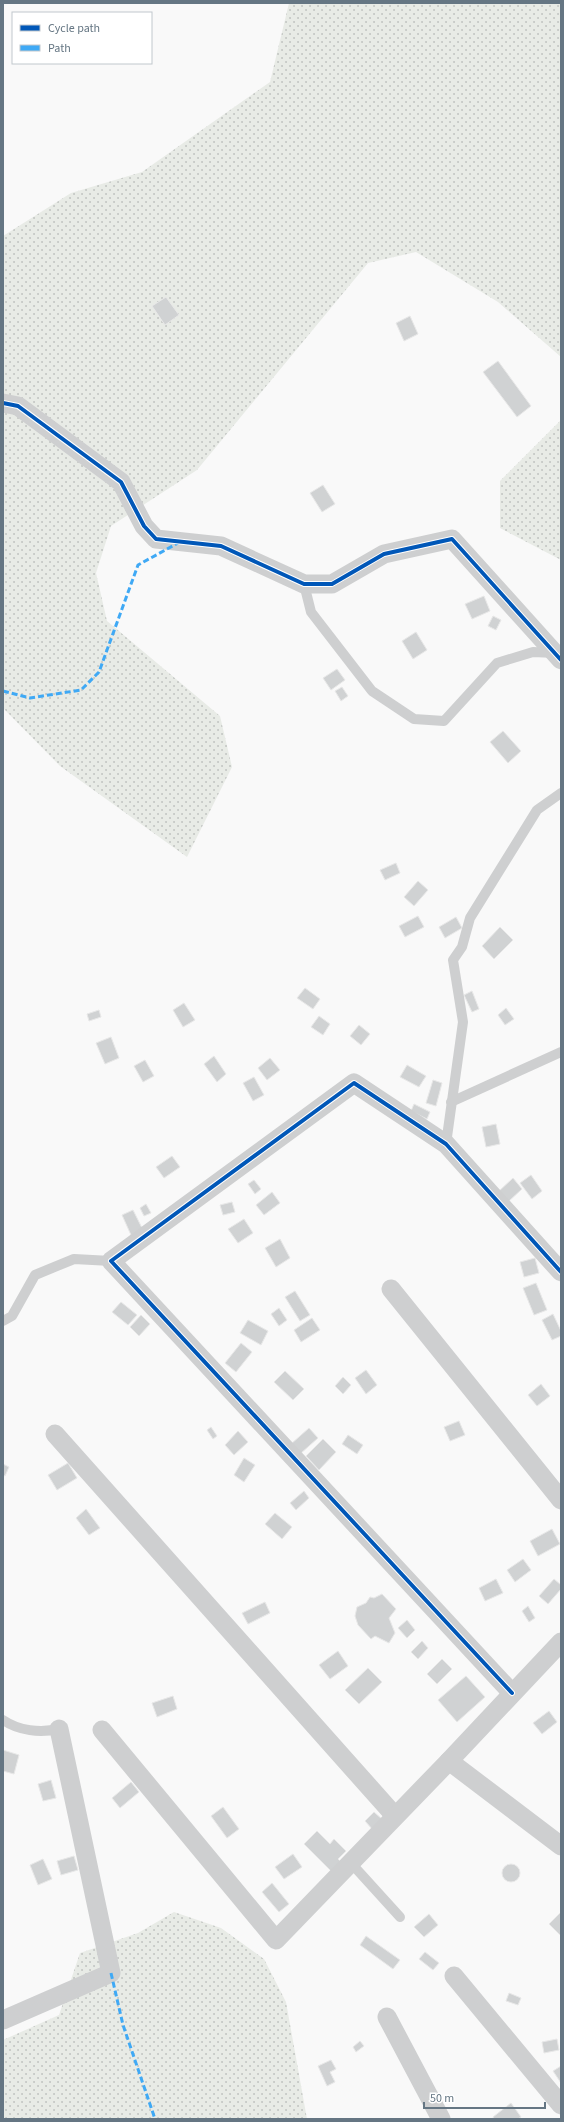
<svg xmlns="http://www.w3.org/2000/svg" width="564" height="2122" font-family="'Source Sans 3',sans-serif">
  <style>
    .grass { fill: url(#grass-dots) }
    .building { fill: #d0d2d3; stroke: #e8e8e8 }
    .lines { fill: none; stroke-linecap: round; stroke-linejoin: round }
    .service { stroke: #cecfd0; stroke-width: 10 }
    .minor { stroke: #cecfd0; stroke-width: 19 }
    .quiet { stroke: #3fa9f5; stroke-width: 3; stroke-dasharray: 6 3; stroke-linecap: butt }
    .cycleway-casing { stroke: #fff; stroke-width: 6 }
    .cycleway { stroke: #0057b8; stroke-width: 4 }
  </style>
  <defs>
    <pattern id="grass-dots" width="8" height="8" patternUnits="userSpaceOnUse"><rect width="8" height="8" fill="#e8ebe6"/><path d="M2 2h.1M6 6h.1" fill="none" stroke="#c0c3c0" stroke-width="1.8" stroke-linecap="round"/></pattern>
  </defs>
  <rect width="100%" height="100%" fill="#f9f9f9"/>
  <g class="grass">
    <path d="M 289,3 L 561,3 L 561,357 L 498,302 L 416,252 L 368,263 L 197,470 L 111,526 L 96,573 L 107,621 L 220,716 L 232,767 L 187,857 L 60,766 L 3,708 L 3,236 L 71,193 L 142,172 L 270,82 Z"/>
    <path d="M 561,420 L 561,560 L 500,528 L 500,481 Z"/>
    <path d="M 174,1912 L 221,1928 L 264,1959 L 286,2002 L 307,2119 L 3,2119 L 3,2040 L 59,2015 L 80,1953 L 138,1933 Z"/>
  </g>
  <g class="building">
    <path d="M 166,297 L 179,315 L 165,325 L 152,306 Z"/>
    <path d="M 410,316 L 418,334 L 404,341 L 396,323 Z"/>
    <path d="M 498,361 L 531,406 L 517,417 L 483,372 Z"/>
    <path d="M 323,485 L 335,504 L 322,512 L 310,493 Z"/>
    <path d="M 484,596 L 490,611 L 472,619 L 465,604 Z"/>
    <path d="M 493,616 L 501,620 L 496,630 L 488,626 Z"/>
    <path d="M 416,632 L 427,650 L 413,659 L 402,641 Z"/>
    <path d="M 337,669 L 345,680 L 331,690 L 323,678 Z"/>
    <path d="M 342,687 L 348,696 L 341,701 L 335,691 Z"/>
    <path d="M 503,731 L 521,751 L 508,763 L 490,742 Z"/>
    <path d="M 396,863 L 400,873 L 385,880 L 380,870 Z"/>
    <path d="M 418,881 L 428,890 L 414,906 L 404,897 Z"/>
    <path d="M 418,916 L 424,927 L 405,937 L 399,926 Z"/>
    <path d="M 456,917 L 462,928 L 445,938 L 439,927 Z"/>
    <path d="M 500,927 L 513,940 L 494,959 L 482,946 Z"/>
    <path d="M 305,988 L 320,999 L 313,1009 L 297,998 Z"/>
    <path d="M 472,991 L 479,1009 L 472,1012 L 464,995 Z"/>
    <path d="M 184,1003 L 195,1020 L 183,1027 L 173,1010 Z"/>
    <path d="M 506,1008 L 514,1019 L 505,1025 L 498,1015 Z"/>
    <path d="M 99,1010 L 101,1017 L 89,1021 L 87,1014 Z"/>
    <path d="M 319,1016 L 330,1024 L 323,1035 L 311,1027 Z"/>
    <path d="M 359,1025 L 370,1034 L 361,1045 L 350,1036 Z"/>
    <path d="M 111,1037 L 119,1058 L 105,1064 L 96,1043 Z"/>
    <path d="M 214,1056 L 226,1074 L 217,1082 L 204,1064 Z"/>
    <path d="M 270,1058 L 280,1070 L 267,1080 L 258,1068 Z"/>
    <path d="M 145,1060 L 154,1076 L 143,1082 L 134,1066 Z"/>
    <path d="M 407,1065 L 426,1076 L 419,1087 L 400,1077 Z"/>
    <path d="M 254,1077 L 264,1095 L 253,1101 L 243,1083 Z"/>
    <path d="M 433,1080 L 442,1083 L 436,1106 L 426,1103 Z"/>
    <path d="M 414,1104 L 430,1112 L 427,1119 L 411,1111 Z"/>
    <path d="M 496,1124 L 500,1144 L 486,1147 L 482,1127 Z"/>
    <path d="M 172,1156 L 180,1167 L 164,1178 L 156,1167 Z"/>
    <path d="M 531,1175 L 542,1191 L 532,1199 L 520,1183 Z"/>
    <path d="M 513,1178 L 522,1189 L 508,1202 L 498,1192 Z"/>
    <path d="M 254,1180 L 261,1189 L 255,1194 L 248,1184 Z"/>
    <path d="M 272,1192 L 280,1203 L 264,1215 L 256,1205 Z"/>
    <path d="M 232,1202 L 235,1212 L 223,1215 L 220,1205 Z"/>
    <path d="M 146,1204 L 151,1213 L 144,1216 L 140,1208 Z"/>
    <path d="M 133,1210 L 143,1230 L 131,1235 L 122,1215 Z"/>
    <path d="M 244,1219 L 253,1233 L 238,1243 L 228,1229 Z"/>
    <path d="M 280,1239 L 290,1258 L 276,1267 L 265,1248 Z"/>
    <path d="M 535,1258 L 539,1273 L 524,1277 L 520,1262 Z"/>
    <path d="M 536,1283 L 547,1310 L 534,1315 L 523,1288 Z"/>
    <path d="M 295,1291 L 310,1315 L 300,1321 L 285,1297 Z"/>
    <path d="M 121,1302 L 137,1315 L 128,1325 L 112,1312 Z"/>
    <path d="M 279,1308 L 287,1320 L 279,1326 L 271,1314 Z"/>
    <path d="M 553,1314 L 561,1331 L 561,1336 L 552,1340 L 542,1320 Z"/>
    <path d="M 141,1315 L 150,1324 L 139,1336 L 130,1327 Z"/>
    <path d="M 312,1318 L 320,1330 L 301,1342 L 294,1330 Z"/>
    <path d="M 248,1320 L 268,1331 L 261,1345 L 240,1333 Z"/>
    <path d="M 241,1343 L 252,1352 L 236,1372 L 225,1363 Z"/>
    <path d="M 366,1370 L 377,1385 L 366,1394 L 355,1378 Z"/>
    <path d="M 285,1371 L 304,1389 L 293,1400 L 274,1382 Z"/>
    <path d="M 343,1377 L 351,1385 L 343,1394 L 335,1386 Z"/>
    <path d="M 541,1384 L 550,1396 L 537,1406 L 528,1395 Z"/>
    <path d="M 459,1421 L 465,1435 L 450,1441 L 444,1427 Z"/>
    <path d="M 211,1427 L 217,1436 L 213,1439 L 207,1430 Z"/>
    <path d="M 309,1428 L 318,1438 L 300,1454 L 291,1444 Z"/>
    <path d="M 238,1431 L 248,1442 L 234,1455 L 225,1445 Z"/>
    <path d="M 348,1435 L 363,1445 L 357,1454 L 342,1444 Z"/>
    <path d="M 323,1439 L 336,1452 L 319,1470 L 306,1456 Z"/>
    <path d="M 244,1458 L 255,1465 L 244,1482 L 234,1475 Z"/>
    <path d="M 68,1463 L 77,1478 L 57,1490 L 48,1475 Z"/>
    <path d="M 3,1464 L 9,1467 L 5,1476 L 3,1475 Z"/>
    <path d="M 304,1491 L 309,1498 L 296,1510 L 290,1503 Z"/>
    <path d="M 86,1509 L 100,1528 L 89,1535 L 76,1518 Z"/>
    <path d="M 275,1513 L 292,1527 L 282,1539 L 265,1524 Z"/>
    <path d="M 552,1529 L 560,1544 L 538,1556 L 530,1541 Z"/>
    <path d="M 523,1559 L 531,1570 L 515,1582 L 507,1570 Z"/>
    <path d="M 496,1579 L 503,1593 L 485,1601 L 479,1588 Z"/>
    <path d="M 554,1579 L 561,1585 L 561,1589 L 548,1604 L 539,1596 Z"/>
    <path d="M 382,1594 L 396,1609 L 389,1618 L 395,1633 L 389,1643 L 375,1636 L 371,1639 L 358,1625 L 355,1616 L 357,1607 L 366,1603 L 370,1597 L 374,1598 Z"/>
    <path d="M 265,1602 L 270,1613 L 248,1624 L 242,1613 Z"/>
    <path d="M 528,1606 L 535,1618 L 529,1622 L 522,1611 Z"/>
    <path d="M 407,1620 L 415,1630 L 407,1638 L 398,1628 Z"/>
    <path d="M 422,1641 L 428,1648 L 418,1659 L 411,1652 Z"/>
    <path d="M 338,1651 L 348,1666 L 330,1679 L 319,1665 Z"/>
    <path d="M 442,1659 L 452,1669 L 437,1684 L 427,1674 Z"/>
    <path d="M 368,1668 L 382,1682 L 359,1704 L 345,1690 Z"/>
    <path d="M 466,1676 L 485,1697 L 457,1722 L 438,1700 Z"/>
    <path d="M 173,1696 L 177,1709 L 157,1717 L 152,1703 Z"/>
    <path d="M 549,1711 L 557,1722 L 542,1734 L 533,1723 Z"/>
    <path d="M 3,1750 L 19,1755 L 14,1774 L 3,1771 Z"/>
    <path d="M 51,1780 L 56,1798 L 43,1801 L 38,1784 Z"/>
    <path d="M 131,1782 L 139,1792 L 120,1808 L 112,1798 Z"/>
    <path d="M 223,1807 L 239,1829 L 227,1838 L 211,1816 Z"/>
    <path d="M 374,1812 L 383,1820 L 373,1830 L 365,1821 Z"/>
    <path d="M 317,1831 L 330,1844 L 334,1839 L 346,1851 L 338,1859 L 344,1865 L 334,1874 L 304,1844 Z"/>
    <path d="M 293,1854 L 302,1867 L 284,1879 L 275,1867 Z"/>
    <path d="M 74,1856 L 78,1870 L 61,1875 L 57,1861 Z"/>
    <path d="M 43,1859 L 52,1879 L 38,1885 L 30,1865 Z"/>
    <circle cx="511" cy="1873" r="9"/>
    <path d="M 272,1883 L 289,1904 L 279,1912 L 262,1892 Z"/>
    <path d="M 561,1912 L 561,1936 L 549,1924 Z"/>
    <path d="M 429,1914 L 438,1925 L 424,1937 L 414,1927 Z"/>
    <path d="M 366,1936 L 400,1960 L 393,1969 L 360,1945 Z"/>
    <path d="M 425,1952 L 439,1963 L 433,1970 L 419,1959 Z"/>
    <path d="M 509,1993 L 521,1998 L 518,2005 L 506,2001 Z"/>
    <path d="M 557,2039 L 559,2050 L 544,2053 L 542,2042 Z"/>
    <path d="M 360,2041 L 364,2046 L 356,2052 L 353,2047 Z"/>
    <path d="M 331,2060 L 336,2069 L 330,2072 L 335,2082 L 327,2086 L 318,2066 Z"/>
    <path d="M 561,2066 L 561,2083 L 553,2071 Z"/>
    <path d="M 511,2103 L 521,2117 L 518,2119 L 494,2119 L 493,2117 Z"/>
  </g>
  <g class="lines">
    <g class="service">
      <path d="M 304,584 L 311,612 L 372,691 L 414,719 L 444,721 L 497,663 L 533,652 L 555,653"/>
      <path d="M 451,1102 L 561,1052"/>
      <path d="M 446,1144 L 463,1022 L 453,960 L 462,947 L 470,918 L 537,810 L 561,793"/>
      <path d="M 3,1321 L 12,1316 L 35,1275 L 74,1259 L 111,1261"/>
      <path d="M 3,1720 C 19,1731 40,1733 59,1729"/>
      <path d="M 351,1863 L 400,1917"/>
    </g>
    <g class="minor">
      <path d="M 3,403 L 18,406 L 121,482 L 144,526 L 156,539 L 221,546 L 304,584 L 332,584 L 384,554 L 452,539 L 561,660"/>
      <path d="M 391,1289 L 561,1500"/>
      <path d="M 55,1434 L 395,1816"/>
      <path d="M 512,1693 L 111,1261 L 354,1083 L 446,1144 L 561,1272"/>
      <path d="M 102,1730 L 276,1940 L 449,1761 L 561,1642"/>
      <path d="M 449,1761 L 561,1846"/>
      <path d="M 454,1976 L 561,2105"/>
      <path d="M 387,2017 L 441,2119"/>
      <path d="M 3,2020 L 111,1973 L 59,1729"/>
    </g>
    <g class="quiet">
      <path d="M 3,691 L 30,698 L 81,690 L 99,672 L 138,565 L 178,543"/>
      <path d="M 111,1973 L 123,2025 L 155,2119"/>
    </g>
    <defs>
      <g id="cycleway">
        <path d="M 3,403 L 18,406 L 121,482 L 144,526 L 156,539 L 221,546 L 304,584 L 332,584 L 384,554 L 452,539 L 561,660"/>
        <path d="M 512,1693 L 111,1261 L 354,1083 L 446,1144 L 561,1272"/>
      </g>
    </defs>
    <use href="#cycleway" class="cycleway-casing"/>
    <use href="#cycleway" class="cycleway"/>
  </g>
  <rect width="564" height="2122" fill="none" stroke="#657683" stroke-width="8"/>
  <rect x="12" y="12" width="140" height="52" fill="#ffffff" stroke="#c1c8cd"/>
  <rect x="20" y="25" width="20" height="6" fill="#0057b8" stroke="#c1c8cd"/>
  <text x="48" y="32" font-size="12" fill="#657683">Cycle path</text>
  <rect x="20" y="45" width="20" height="6" fill="#3fa9f5" stroke="#c1c8cd"/>
  <text x="48" y="52" font-size="12" fill="#657683">Path</text>
  <path d="M424 2102v6h121v-6" fill="none" stroke="#657683" stroke-width="2"/>
  <text x="430" y="2102" font-size="12" fill="#657683" stroke="#ffffff" stroke-width="3" paint-order="stroke">50 m</text>
</svg>
